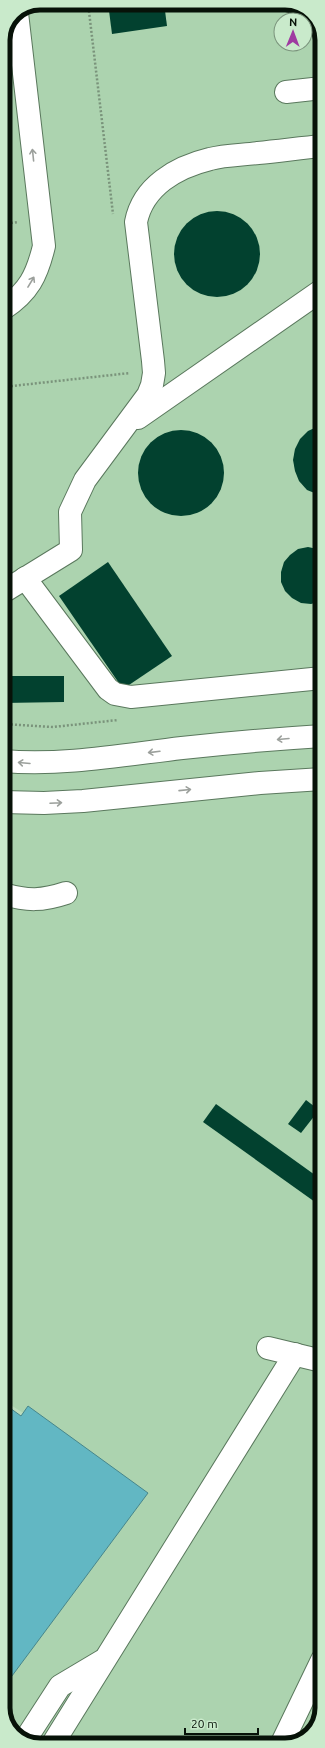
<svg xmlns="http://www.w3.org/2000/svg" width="325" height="1748" font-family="Ubuntu,sans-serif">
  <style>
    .built { fill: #acd3af; fill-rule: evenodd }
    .water { fill: #62b7c3; stroke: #47868b }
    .building { fill: #02412f }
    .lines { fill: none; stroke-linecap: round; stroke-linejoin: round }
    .minor-casing { stroke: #5a785d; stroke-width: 24 }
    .major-casing { stroke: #5a785d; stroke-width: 24 }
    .path { stroke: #7a937b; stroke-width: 2.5; stroke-dasharray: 2 2; stroke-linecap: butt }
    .minor { stroke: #fff; stroke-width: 22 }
    .major { stroke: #fff; stroke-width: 22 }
    .oneway { stroke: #9ca09c }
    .rim { fill: none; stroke: #071208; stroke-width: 5 }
  </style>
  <rect width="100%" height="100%" fill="#bcddbe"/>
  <path class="built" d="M 41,3 L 289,3 L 311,14 L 322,35 L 322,1708 L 313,1732 L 290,1745 L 36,1745 L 14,1734 L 4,1714 L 6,1710 L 3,1708 L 3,1688 L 148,1493 L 3,1400 L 3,40 L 14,14 ZM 281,20 L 305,20 L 305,44 L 281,44 Z"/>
  <path class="water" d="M 3,1403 L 21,1416 L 28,1406 L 148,1493 L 3,1688 Z"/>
  <g class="building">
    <path d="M 108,3 L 164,3 L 167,26 L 112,34 Z"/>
    <circle cx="217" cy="254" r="43"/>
    <path d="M 319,426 L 322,426 L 322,496 L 307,490 L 299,481 L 295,471 L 293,460 L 295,449 L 300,439 L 308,431 Z"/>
    <circle cx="181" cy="473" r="43"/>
    <path d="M 308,547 L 322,550 L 322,601 L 311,604 L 301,603 L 292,598 L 285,591 L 281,582 L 281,572 L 284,562 L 290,555 L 298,549 Z"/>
    <path d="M 108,562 L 172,656 L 123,689 L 59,596 Z"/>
    <path d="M 3,637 L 9,637 L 10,676 L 64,676 L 64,702 L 3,703 Z"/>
    <path d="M 306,1100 L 319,1110 L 301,1133 L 288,1124 Z"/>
    <path d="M 216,1104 L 322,1180 L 322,1207 L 203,1122 Z"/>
  </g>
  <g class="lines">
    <defs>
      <g id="minor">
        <path d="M 286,92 L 322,88"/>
        <path d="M 3,309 C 29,292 37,275 44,246 L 17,13"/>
        <path d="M 138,418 L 322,290"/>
        <path d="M 25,578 L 108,689 L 115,694 L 131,697 L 322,678"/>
        <path d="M 3,592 L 71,550 L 70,512 L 85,480 L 148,395 L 152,385 L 154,373 L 153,361 L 136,222 C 143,186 177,167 210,159 C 225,155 243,155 258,153 C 279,151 301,148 322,146"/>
        <path d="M 3,894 C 28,901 42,901 66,893"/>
        <path d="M 268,1348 L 322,1361"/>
        <path d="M 25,1740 L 60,1686 L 102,1661"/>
        <path d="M 52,1745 L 295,1354"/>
        <path d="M 281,1745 L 322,1660"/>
      </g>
      <g id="major">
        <path d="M 3,761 C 64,766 122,755 182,748 C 228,743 275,739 322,736"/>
        <path d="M 3,802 L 44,803 L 83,801 L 260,783 L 322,779"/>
      </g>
    </defs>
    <use href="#minor" class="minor-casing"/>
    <use href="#major" class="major-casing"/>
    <g class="path">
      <path d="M 88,3 L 113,214"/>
      <path d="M 3,224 L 18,222"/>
      <path d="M 3,387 L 130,373"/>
      <path d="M 3,724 L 53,727 L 118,720"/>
    </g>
    <use href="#minor" class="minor"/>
    <use href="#major" class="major"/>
  </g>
  <defs><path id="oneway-shaft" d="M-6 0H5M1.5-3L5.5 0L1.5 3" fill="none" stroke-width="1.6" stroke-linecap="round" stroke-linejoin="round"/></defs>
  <g class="oneway">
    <use href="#oneway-shaft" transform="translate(33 155) rotate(-96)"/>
    <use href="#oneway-shaft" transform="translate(31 282) rotate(-59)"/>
    <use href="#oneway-shaft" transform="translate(283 739) rotate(175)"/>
    <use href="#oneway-shaft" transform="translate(154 752) rotate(173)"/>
    <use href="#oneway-shaft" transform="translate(24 763) rotate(-175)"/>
    <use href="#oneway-shaft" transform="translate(185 790) rotate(-6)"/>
    <use href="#oneway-shaft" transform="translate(56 803) rotate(-3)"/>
  </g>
  <path d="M0 0H325V1748H0ZM40 10H285A30 30 0 0 1 315 40V1708A30 30 0 0 1 285 1738H40A30 30 0 0 1 10 1708V40A30 30 0 0 1 40 10Z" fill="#c9eacb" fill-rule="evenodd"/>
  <path class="rim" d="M40 10H285A30 30 0 0 1 315 40V1708A30 30 0 0 1 285 1738H40A30 30 0 0 1 10 1708V40A30 30 0 0 1 40 10Z"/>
  <g transform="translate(293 32) rotate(1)"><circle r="19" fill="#c9eacb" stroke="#7b947d"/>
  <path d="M0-3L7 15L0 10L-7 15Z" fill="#9f3ba1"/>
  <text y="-6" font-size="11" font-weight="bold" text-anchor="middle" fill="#071208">N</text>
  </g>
  <path d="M185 1728v6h73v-6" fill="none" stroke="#071208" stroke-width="2"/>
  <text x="191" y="1728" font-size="12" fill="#071208" stroke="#c9eacb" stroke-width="3" paint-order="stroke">20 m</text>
</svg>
